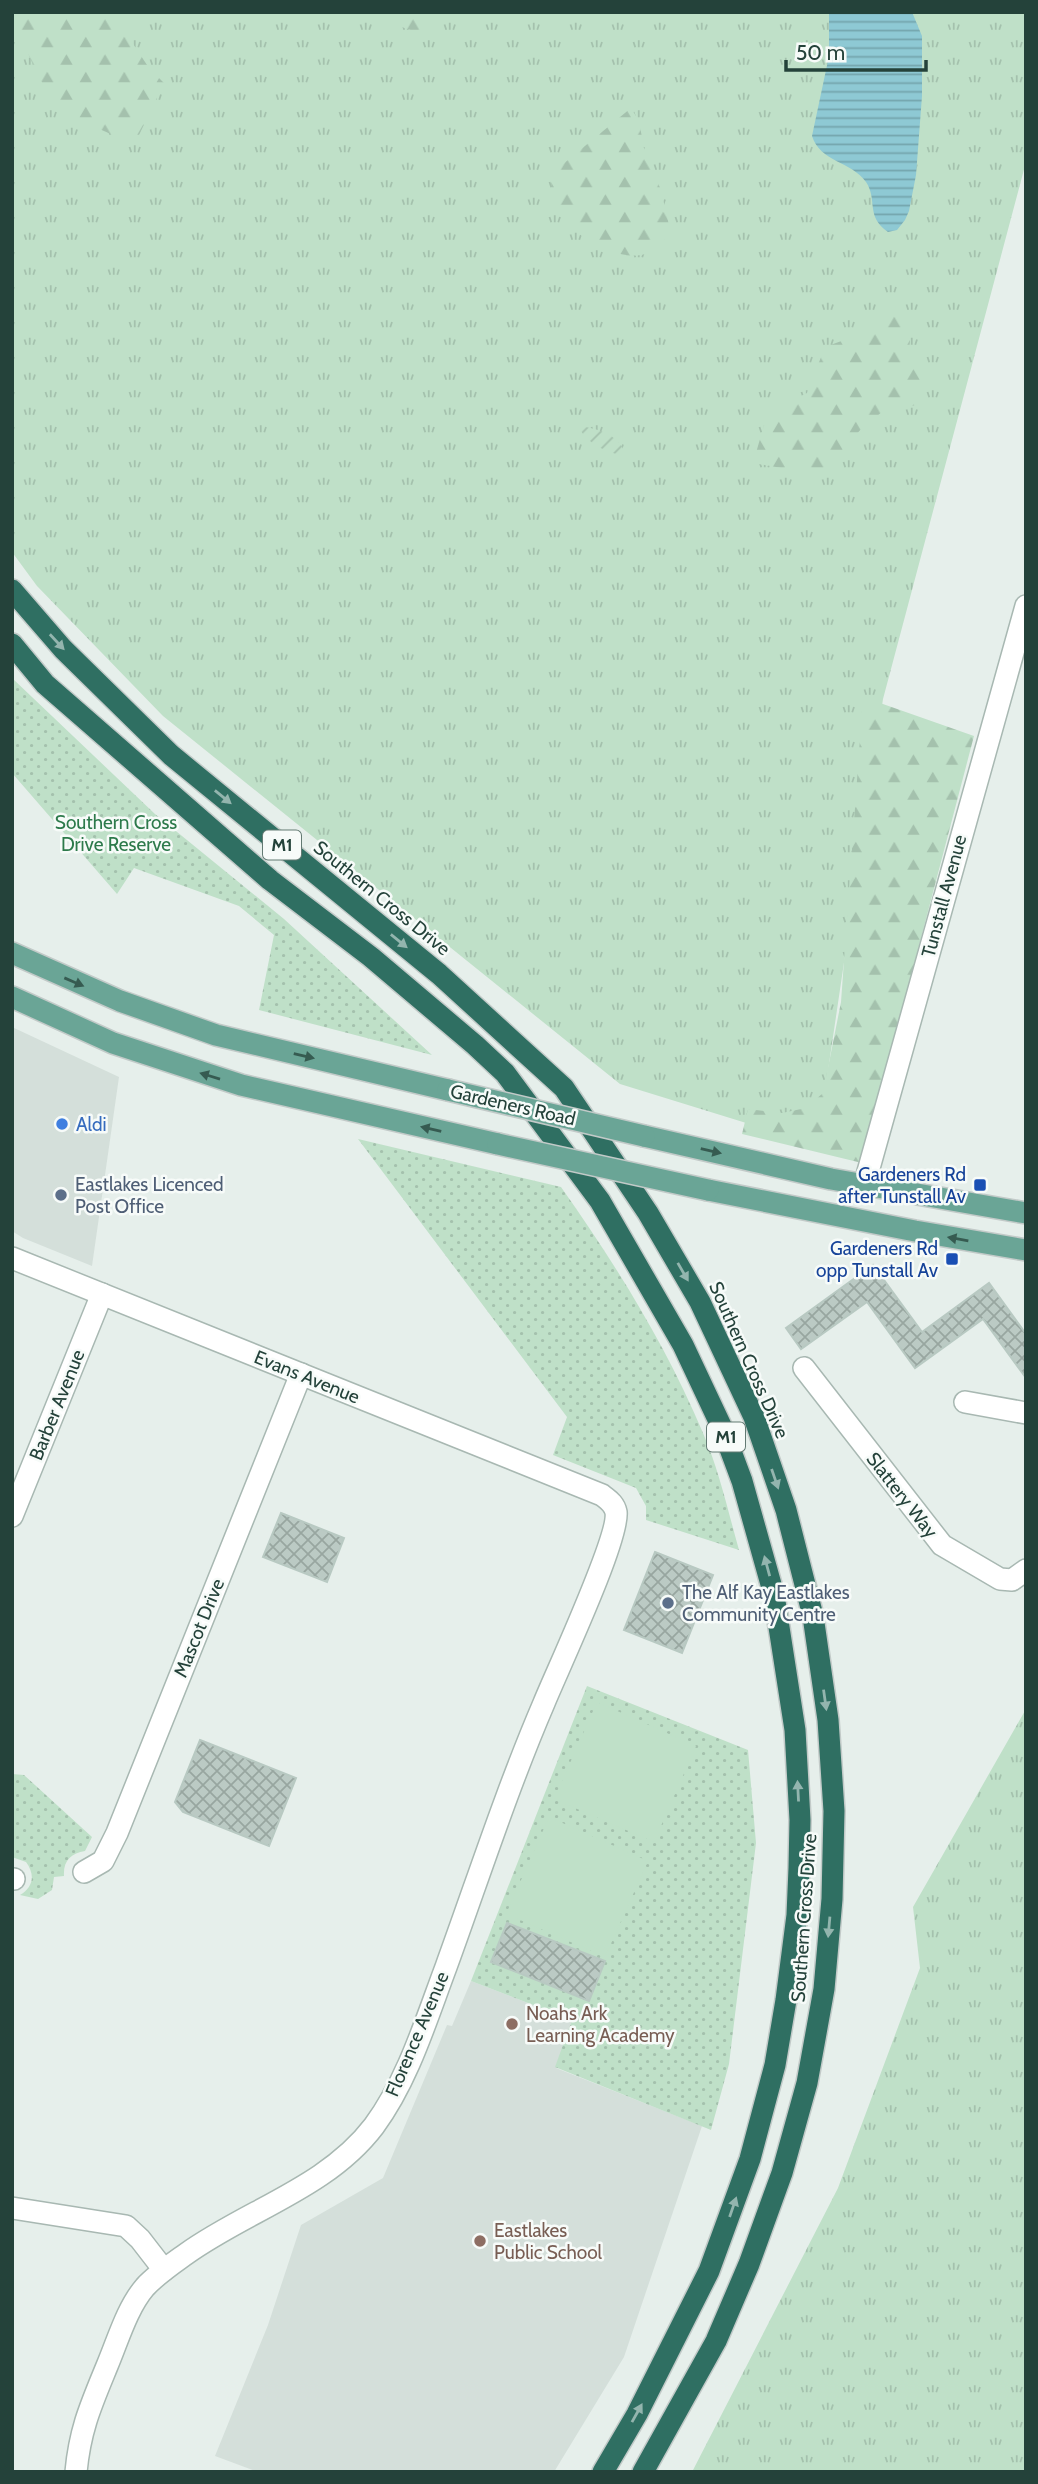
<svg xmlns="http://www.w3.org/2000/svg" width="1038" height="2484" font-family="Cabin,sans-serif">
  <style>
    .built { fill: #d4dfda }
    .grass { fill: url(#grass-tufts) }
    .forest { fill: url(#forest-firs) }
    .park { fill: url(#park-dots) }
    .garden { fill: url(#garden-furrows) }
    .pitch { fill: #bfe0c8 }
    .water { fill: url(#water-rules) }
    .building { fill: url(#building-cross-hatch); stroke: #b8c9c2; stroke-width: 2 }
    .lines { fill: none; stroke-linecap: round; stroke-linejoin: round }
    .minor-casing { stroke: #a8b8b2; stroke-width: 24 }
    .major-casing { stroke: #c2cac8; stroke-width: 24 }
    .highway-casing { stroke: #c2cac8; stroke-width: 24 }
    .minor { stroke: #fff; stroke-width: 21 }
    .major { stroke: #6aa596; stroke-width: 21 }
    .highway { stroke: #2f6f62; stroke-width: 21 }
    .major-bridge-casing { stroke: #c2cac8; stroke-width: 24; stroke-linecap: butt }
    .major-bridge { stroke: #6aa596; stroke-width: 21 }
    .oneway { fill: #93b5ae }
    .oneway2 { fill: #365b51 }
    .shop-dot { fill: #3f7fe0; stroke: #f7fbf9; stroke-width: 2.5 }
    .transit-dot { fill: #1a4fb4; stroke: #f7fbf9; stroke-width: 2.5 }
    .service-dot { fill: #5c6f8a; stroke: #f7fbf9; stroke-width: 2.5 }
    .education-dot { fill: #8d6e63; stroke: #f7fbf9; stroke-width: 2.5 }
    .labels { text-anchor: middle; dominant-baseline: central; stroke-width: 5; stroke-linejoin: round; paint-order: stroke }
    .shield { fill: #f7fbf9; stroke: #637a73; stroke-width: 2 }
    .shield-label { font-size: 18px; font-weight: bold; fill: #24423a }
    .park-label { font-size: 19px; fill: #2d7a4b; stroke: #f7fbf9 }
    .street-label { font-size: 19px; fill: #24423a; stroke: #f7fbf9 }
    .shop-label { font-size: 19px; fill: #366cbe; stroke: #f7fbf9; text-anchor: start }
    .transit-label { font-size: 19px; fill: #164399; stroke: #f7fbf9; text-anchor: end }
    .service-label { font-size: 19px; fill: #4e5e75; stroke: #f7fbf9; text-anchor: start }
    .education-label { font-size: 19px; fill: #785e54; stroke: #f7fbf9; text-anchor: start }
  </style>
  <defs>
    <pattern id="grass-tufts" width="24" height="20" patternUnits="userSpaceOnUse" patternTransform="scale(1.75)"><rect width="24" height="20" fill="#bfe0c8"/><path d="M3 7l-1-3M5 7V3M7 7l1-3M15 17l-1-3M17 17v-4M19 17l1-3" fill="none" stroke="#a4c1ad"/></pattern>
    <pattern id="forest-firs" width="22" height="20" patternUnits="userSpaceOnUse" patternTransform="scale(1.75)"><rect width="22" height="20" fill="#bfe0c8"/><path d="M5 1l3.5 6h-7zM16 11l3.5 6h-7z" fill="#a4c1ad"/></pattern>
    <pattern id="park-dots" width="8" height="8" patternUnits="userSpaceOnUse" patternTransform="scale(1.75)"><rect width="8" height="8" fill="#bfe0c8"/><path d="M2 2h.1M6 6h.1" fill="none" stroke="#a4c1ad" stroke-width="1.8" stroke-linecap="round"/></pattern>
    <pattern id="garden-furrows" width="10" height="10" patternUnits="userSpaceOnUse" patternTransform="scale(1.75)"><rect width="10" height="10" fill="#bfe0c8"/><path d="M-1 1l2-2M0 10L10 0M9 11l2-2" fill="none" stroke="#a4c1ad"/></pattern>
    <pattern id="water-rules" width="6" height="5" patternUnits="userSpaceOnUse" patternTransform="scale(1.75)"><rect width="6" height="5" fill="#8ec9d4"/><path d="M0 2.5h6" fill="none" stroke="#74a5ad"/></pattern>
    <pattern id="building-cross-hatch" width="8" height="8" patternUnits="userSpaceOnUse" patternTransform="scale(1.75)"><rect width="8" height="8" fill="#bbcac4"/><path d="M0 0l8 8M0 8l8-8" fill="none" stroke="#98a6a0"/></pattern>
  </defs>
  <rect width="100%" height="100%" fill="#e6efeb"/>
  <g class="built">
    <path d="M 12,1027 L 119,1077 L 92,1266 L 23,1238 L 12,1231 Z"/>
    <path d="M 471,1981 L 572,2020 L 556,2068 L 702,2126 L 624,2357 L 554,2472 L 258,2472 L 215,2456 L 268,2325 L 301,2225 L 383,2178 L 447,2025 L 452,2026 Z"/>
  </g>
  <g class="grass">
    <path d="M 12,12 L 1026,12 L 1026,162 L 883,699 L 817,1145 L 620,1084 L 163,716 L 37,586 L 12,552 Z"/>
    <path d="M 1026,1709 L 1026,2472 L 692,2472 L 838,2188 L 920,1968 L 913,1907 Z"/>
  </g>
  <g class="forest">
    <path d="M 14,12 L 112,12 L 149,68 L 164,83 L 139,135 L 129,141 C 111,136 70,115 56,102 C 41,89 18,32 14,12 Z"/>
    <path d="M 376,12 L 433,12 L 433,24 C 416,41 393,22 376,12 Z"/>
    <path d="M 631,108 L 639,121 L 645,154 L 661,190 L 671,234 C 664,240 654,251 645,254 C 617,262 577,237 560,216 C 552,205 551,186 551,174 Z"/>
    <path d="M 893,313 L 907,321 L 910,341 L 908,359 L 927,365 L 916,405 L 882,412 L 862,428 L 820,475 L 753,463 L 768,412 L 807,393 L 825,347 L 866,332 Z"/>
    <path d="M 863,697 L 974,736 L 862,1163 L 742,1134 L 748,1109 L 782,1113 L 806,1108 L 823,1093 L 841,1002 Z"/>
  </g>
  <g class="park">
    <path d="M 12,678 L 155,814 L 284,919 L 432,1055 L 259,1010 L 274,935 L 239,906 L 134,868 L 117,894 L 12,773 Z"/>
    <path d="M 358,1139 L 561,1187 C 616,1265 666,1345 703,1433 C 719,1470 728,1511 739,1550 L 646,1520 L 646,1506 L 636,1488 L 553,1455 L 567,1417 Z"/>
    <path d="M 587,1686 L 748,1750 L 756,1843 L 729,2064 L 711,2130 L 555,2067 L 572,2020 L 471,1981 Z"/>
    <path d="M 12,1774 L 24,1775 L 92,1837 L 85,1851 C 71,1853 63,1861 64,1876 L 54,1877 L 52,1890 L 38,1899 L 20,1895 C 34,1887 35,1874 26,1862 L 12,1857 Z"/>
  </g>
  <path class="garden" d="M 579,426 C 596,428 620,435 625,454 C 611,457 582,440 579,426 Z"/>
  <g class="pitch">
    <path d="M 597,1702 L 696,1746 L 654,1842 L 554,1799 Z"/>
    <path d="M 549,1817 L 648,1861 L 605,1957 L 506,1914 Z"/>
  </g>
  <path class="water" d="M 829,12 L 912,12 L 922,36 L 922,96 L 916,175 L 909,211 L 905,220 L 897,230 L 888,232 C 865,216 878,200 866,182 C 851,161 820,162 812,136 L 829,56 Z"/>
  <g class="building">
    <path d="M 873,1265 L 922,1332 L 989,1283 L 1026,1334 L 1026,1378 L 983,1319 L 915,1368 L 867,1302 L 801,1349 L 786,1328 Z"/>
    <path d="M 281,1513 L 344,1538 L 327,1582 L 263,1557 Z"/>
    <path d="M 655,1552 L 713,1575 L 682,1653 L 624,1630 Z"/>
    <path d="M 200,1740 L 296,1778 L 269,1846 L 183,1812 L 175,1802 Z"/>
    <path d="M 507,1923 L 605,1961 L 589,2001 L 491,1962 Z"/>
  </g>
  <g class="lines">
    <defs>
      <g id="minor">
        <path d="M 864,1186 L 1026,606"/>
        <path d="M 12,1258 L 602,1495 C 608,1500 614,1503 616,1512 C 620,1537 557,1671 544,1703 C 507,1789 478,1879 446,1967 C 426,2020 408,2080 374,2126 C 327,2188 247,2210 186,2254 C 172,2264 157,2274 145,2287 C 127,2308 118,2340 107,2366 C 91,2405 80,2429 76,2472"/>
        <path d="M 804,1368 L 942,1545 L 1000,1579 L 1012,1580 L 1026,1570"/>
        <path d="M 965,1402 L 1026,1413"/>
        <path d="M 12,1516 L 102,1294"/>
        <path d="M 84,1872 L 103,1861 L 117,1833 L 301,1374"/>
        <path d="M 12,1879 L 14,1879"/>
        <path d="M 12,2208 L 126,2226 L 140,2239 L 164,2270"/>
      </g>
      <g id="major">
        <path d="M 12,953 L 120,1001 L 216,1035 L 448,1090"/>
        <path d="M 12,997 L 113,1043 L 241,1085 L 498,1144"/>
        <path d="M 644,1136 L 831,1179 L 1026,1213"/>
        <path d="M 708,1190 L 915,1231 L 1026,1250"/>
      </g>
      <g id="highway">
        <path d="M 12,590 L 63,649 L 171,755 L 439,974 L 564,1088 L 648,1213 L 700,1302 L 754,1417 L 786,1510 L 813,1616 L 828,1720 L 834,1811 L 832,1899 L 824,1989 L 807,2083 L 782,2173 L 749,2264 L 716,2341 L 643,2472"/>
        <path d="M 12,644 L 45,684 L 270,880 L 371,957 L 475,1045 L 505,1073 L 600,1201 L 683,1345 L 723,1430 L 742,1481 L 774,1595 L 795,1730 L 800,1820 L 799,1868 L 797,1915 L 786,2000 L 775,2065 L 750,2159 L 709,2271 L 637,2414 L 603,2472"/>
      </g>
    </defs>
    <use href="#minor" class="minor-casing"/>
    <use href="#major" class="major-casing"/>
    <use href="#highway" class="highway-casing"/>
    <use href="#minor" class="minor"/>
    <use href="#major" class="major"/>
    <use href="#highway" class="highway"/>
    <defs>
      <g id="major-bridge">
        <path d="M 448,1090 L 644,1136"/>
        <path d="M 498,1144 L 708,1190"/>
      </g>
    </defs>
    <use href="#major-bridge" class="major-bridge-casing"/>
    <use href="#major-bridge" class="major-bridge"/>
  </g>
  <defs><path id="oneway-solid" d="M-6-.8H1V-3.2L6.5 0L1 3.2V.8H-6Z" transform="scale(1.75)"/></defs>
  <g class="oneway">
    <use href="#oneway-solid" transform="translate(57 642) rotate(47)"/>
    <use href="#oneway-solid" transform="translate(223 797) rotate(39)"/>
    <use href="#oneway-solid" transform="translate(399 941) rotate(39)"/>
    <use href="#oneway-solid" transform="translate(683 1272) rotate(60)"/>
    <use href="#oneway-solid" transform="translate(775 1479) rotate(71)"/>
    <use href="#oneway-solid" transform="translate(767 1566) rotate(-105)"/>
    <use href="#oneway-solid" transform="translate(825 1700) rotate(82)"/>
    <use href="#oneway-solid" transform="translate(798 1791) rotate(-93)"/>
    <use href="#oneway-solid" transform="translate(829 1927) rotate(95)"/>
    <use href="#oneway-solid" transform="translate(733 2207) rotate(-71)"/>
    <use href="#oneway-solid" transform="translate(637 2413) rotate(-61)"/>
  </g>
  <g class="oneway2">
    <use href="#oneway-solid" transform="translate(74 982) rotate(23)"/>
    <use href="#oneway-solid" transform="translate(304 1056) rotate(13)"/>
    <use href="#oneway-solid" transform="translate(210 1076) rotate(-163)"/>
    <use href="#oneway-solid" transform="translate(431 1129) rotate(-167)"/>
    <use href="#oneway-solid" transform="translate(711 1151) rotate(13)"/>
    <use href="#oneway-solid" transform="translate(958 1239) rotate(-170)"/>
  </g>
  <circle class="shop-dot" cx="62" cy="1124" r="7"/>
  <g class="transit-dot">
    <rect x="973" y="1178" width="14" height="14" rx="3.5"/>
    <rect x="945" y="1252" width="14" height="14" rx="3.5"/>
  </g>
  <g class="service-dot">
    <circle cx="61" cy="1195" r="7"/>
    <circle cx="668" cy="1603" r="7"/>
  </g>
  <g class="education-dot">
    <circle cx="512" cy="2024" r="7"/>
    <circle cx="480" cy="2241" r="7"/>
  </g>
  <g class="labels">
    <g class="shield">
      <rect x="263" y="830.5" width="38" height="29" rx="5"/>
      <rect x="707" y="1422.5" width="38" height="29" rx="5"/>
    </g>
    <g class="shield-label">
      <text x="282" y="845">M1</text>
      <text x="726" y="1437">M1</text>
    </g>
    <g class="park-label">
      <text x="116" y="822">Southern Cross<tspan x="116" dy="22">Drive Reserve</tspan></text>
    </g>
    <g class="street-label">
      <text transform="translate(944 896) rotate(-75)">Tunstall Avenue</text>
      <text transform="translate(382 898) rotate(39)">Southern Cross Drive</text>
      <text transform="translate(513 1105) rotate(13)">Gardeners Road</text>
      <text transform="translate(749 1360) rotate(66)">Southern Cross Drive</text>
      <text transform="translate(307 1377) rotate(22)">Evans Avenue</text>
      <text transform="translate(57 1405) rotate(-68)">Barber Avenue</text>
      <text transform="translate(902 1495) rotate(52)">Slattery Way</text>
      <text transform="translate(199 1628) rotate(-68)">Mascot Drive</text>
      <text transform="translate(804 1918) rotate(-86)">Southern Cross Drive</text>
      <text transform="translate(417 2034) rotate(-67)">Florence Avenue</text>
    </g>
    <g class="shop-label">
      <text x="76" y="1124">Aldi</text>
    </g>
    <g class="transit-label">
      <text x="966" y="1174">Gardeners Rd<tspan x="966" dy="22">after Tunstall Av</tspan></text>
      <text x="938" y="1248">Gardeners Rd<tspan x="938" dy="22">opp Tunstall Av</tspan></text>
    </g>
    <g class="service-label">
      <text x="75" y="1184">Eastlakes Licenced<tspan x="75" dy="22">Post Office</tspan></text>
      <text x="682" y="1592">The Alf Kay Eastlakes<tspan x="682" dy="22">Community Centre</tspan></text>
    </g>
    <g class="education-label">
      <text x="526" y="2013">Noahs Ark<tspan x="526" dy="22">Learning Academy</tspan></text>
      <text x="494" y="2230">Eastlakes<tspan x="494" dy="22">Public School</tspan></text>
    </g>
  </g>
  <rect width="1038" height="2484" fill="none" stroke="#24423a" stroke-width="28"/>
  <path d="M786 60v10h140v-10" fill="none" stroke="#24423a" stroke-width="3.5"/>
  <text x="796" y="60" font-size="21" fill="#24423a" stroke="#f7fbf9" stroke-width="5" paint-order="stroke">50 m</text>
</svg>
